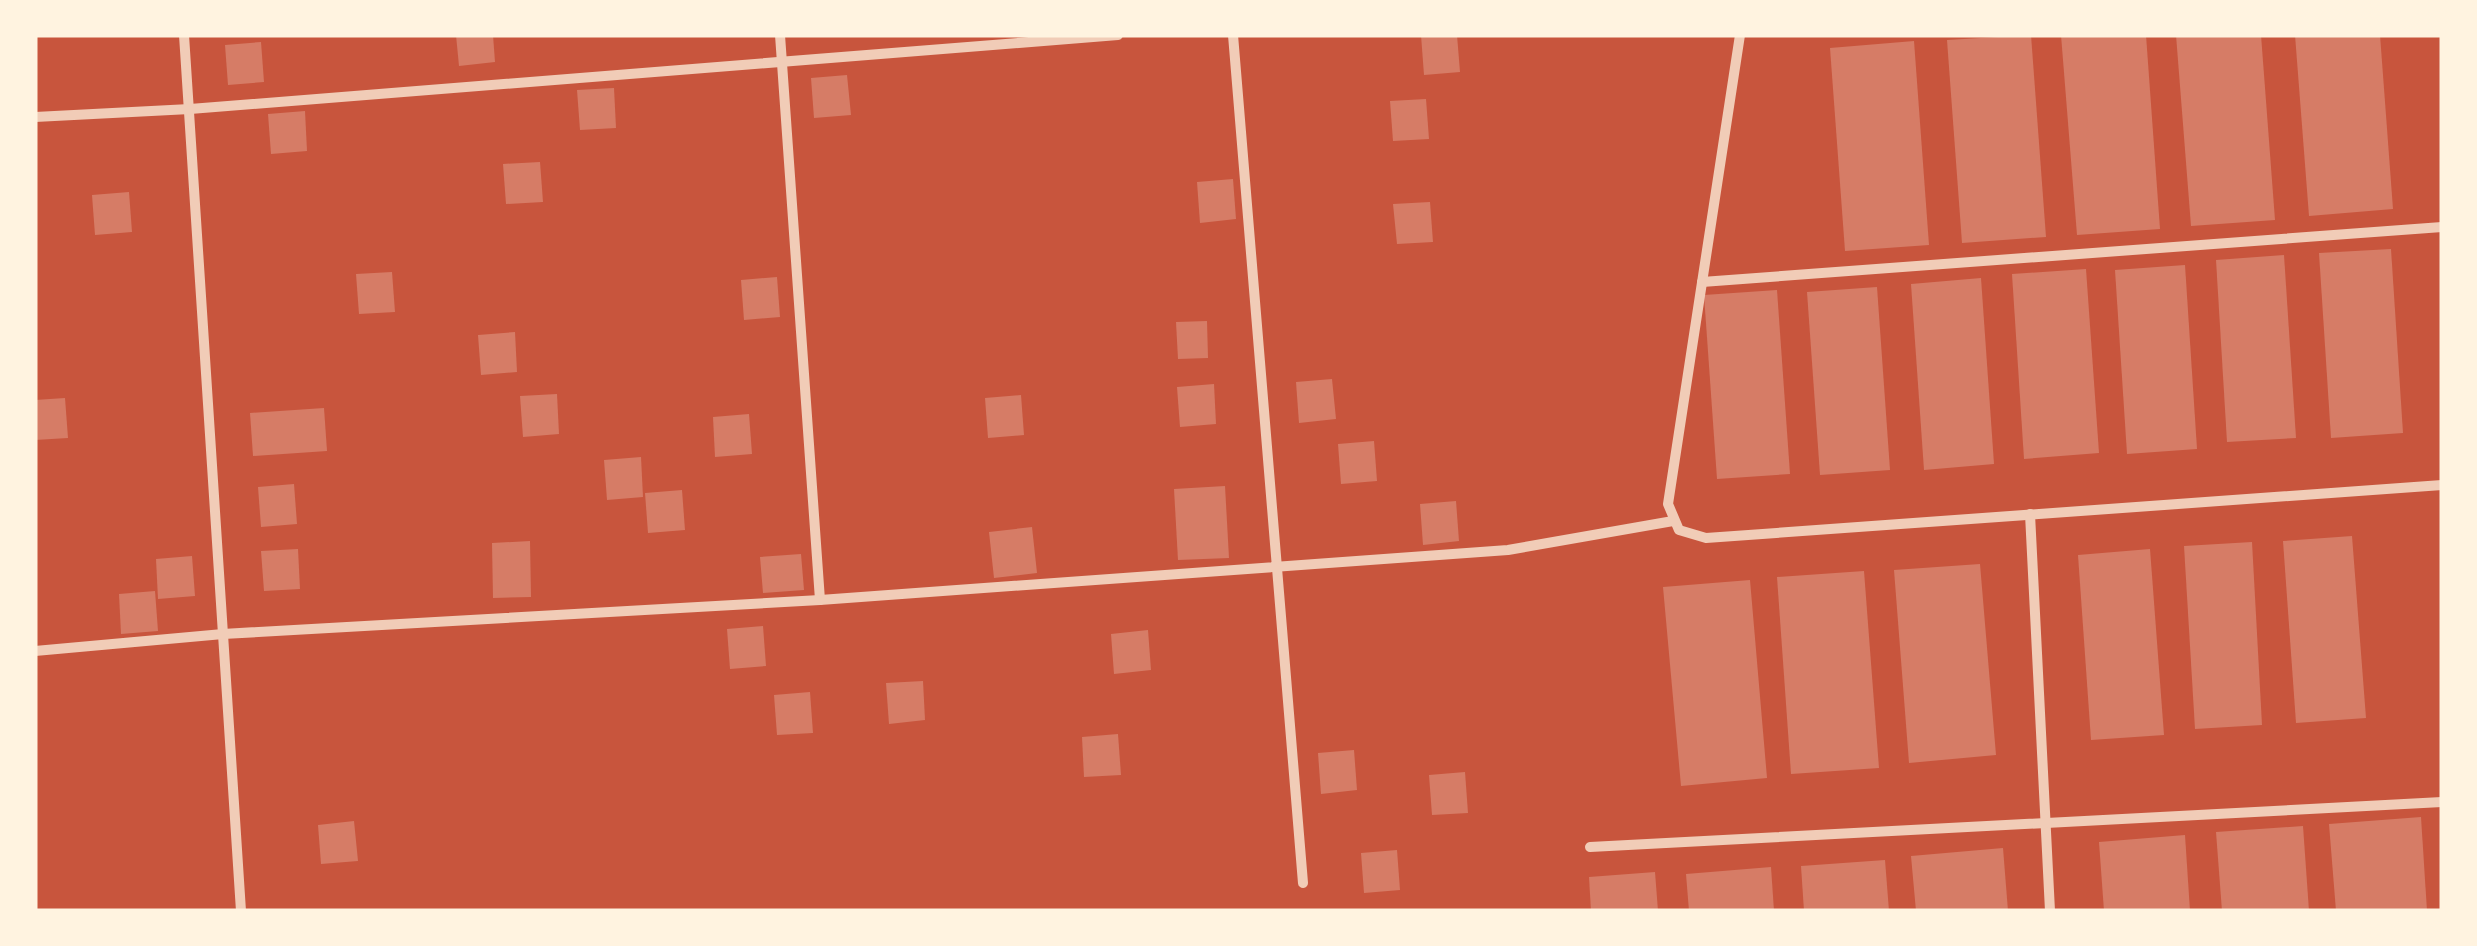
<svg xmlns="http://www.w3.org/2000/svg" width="2477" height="946" font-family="Ubuntu,sans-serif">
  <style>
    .building { fill: #d67c66 }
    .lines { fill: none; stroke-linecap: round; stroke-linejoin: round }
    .minor { stroke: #f1ccb7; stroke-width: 10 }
  </style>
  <rect width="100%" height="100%" fill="#c8553d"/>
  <g class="building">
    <path d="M 456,35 L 493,35 L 495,62 L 459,66 Z"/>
    <path d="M 1421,35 L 1457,35 L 1460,72 L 1424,75 Z"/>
    <path d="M 2031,35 L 2046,237 L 1962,243 L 1947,40 Z"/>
    <path d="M 2061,35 L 2146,35 L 2160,229 L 2077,235 Z"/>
    <path d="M 2176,35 L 2261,35 L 2275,220 L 2191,226 Z"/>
    <path d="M 2295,35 L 2380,35 L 2393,209 L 2309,216 Z"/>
    <path d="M 1914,41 L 1929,245 L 1845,251 L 1830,48 Z"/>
    <path d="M 261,42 L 264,82 L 228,85 L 225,45 Z"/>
    <path d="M 847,75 L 851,115 L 814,118 L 811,78 Z"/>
    <path d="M 614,88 L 616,128 L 580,130 L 577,90 Z"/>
    <path d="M 1426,99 L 1429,139 L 1393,141 L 1390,101 Z"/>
    <path d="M 305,111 L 307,151 L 271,154 L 268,114 Z"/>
    <path d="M 540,162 L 543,202 L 506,204 L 503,164 Z"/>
    <path d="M 1233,179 L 1236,219 L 1200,223 L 1197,182 Z"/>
    <path d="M 129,192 L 132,232 L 95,235 L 92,195 Z"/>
    <path d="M 1430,202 L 1433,242 L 1397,244 L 1393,204 Z"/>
    <path d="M 2391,249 L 2403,433 L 2331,438 L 2319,253 Z"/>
    <path d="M 2284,255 L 2296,438 L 2227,442 L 2216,260 Z"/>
    <path d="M 2185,265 L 2197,449 L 2127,454 L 2115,270 Z"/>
    <path d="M 2086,269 L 2099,453 L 2024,459 L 2012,274 Z"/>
    <path d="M 392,272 L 395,312 L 359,314 L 356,274 Z"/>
    <path d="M 777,277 L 780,317 L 744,320 L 741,280 Z"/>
    <path d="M 1981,278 L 1994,464 L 1924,470 L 1911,284 Z"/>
    <path d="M 1877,287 L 1890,470 L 1820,475 L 1807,292 Z"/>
    <path d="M 1777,290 L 1790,474 L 1717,479 L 1704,295 Z"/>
    <path d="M 1207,321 L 1208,358 L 1178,359 L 1176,322 Z"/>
    <path d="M 515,332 L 517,372 L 481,375 L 478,335 Z"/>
    <path d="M 1332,379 L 1336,419 L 1299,423 L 1296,382 Z"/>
    <path d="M 1214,384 L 1216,424 L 1180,427 L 1177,387 Z"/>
    <path d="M 557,394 L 559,434 L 523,437 L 520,396 Z"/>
    <path d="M 1021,395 L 1024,435 L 988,438 L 985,398 Z"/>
    <path d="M 65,398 L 68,438 L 35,440 L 35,400 Z"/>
    <path d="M 324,408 L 327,451 L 253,456 L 250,413 Z"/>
    <path d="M 749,414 L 752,454 L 715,457 L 713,417 Z"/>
    <path d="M 1374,441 L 1377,481 L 1341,484 L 1338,444 Z"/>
    <path d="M 641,457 L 643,497 L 607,500 L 604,460 Z"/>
    <path d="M 294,484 L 297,524 L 261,527 L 258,487 Z"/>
    <path d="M 1225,486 L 1229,558 L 1178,560 L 1174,489 Z"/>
    <path d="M 682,490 L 685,530 L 648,533 L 645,493 Z"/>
    <path d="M 1456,501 L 1459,541 L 1423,545 L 1420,504 Z"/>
    <path d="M 1032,527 L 1037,573 L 994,578 L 989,532 Z"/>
    <path d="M 2352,536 L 2366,718 L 2296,723 L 2283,541 Z"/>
    <path d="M 530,541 L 531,597 L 493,598 L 492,543 Z"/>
    <path d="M 2252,542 L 2262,725 L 2195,729 L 2184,546 Z"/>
    <path d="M 298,549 L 300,589 L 264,591 L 261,551 Z"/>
    <path d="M 2150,549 L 2164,735 L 2091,740 L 2078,555 Z"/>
    <path d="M 801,554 L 804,590 L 763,593 L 760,557 Z"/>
    <path d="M 192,556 L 195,596 L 158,599 L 156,559 Z"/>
    <path d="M 1980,564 L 1996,755 L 1909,763 L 1894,570 Z"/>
    <path d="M 1864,571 L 1879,768 L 1791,774 L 1777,577 Z"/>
    <path d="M 1750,580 L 1767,778 L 1681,786 L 1663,587 Z"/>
    <path d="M 155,591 L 158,631 L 121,634 L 119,594 Z"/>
    <path d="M 763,626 L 766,666 L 730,669 L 727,629 Z"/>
    <path d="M 1148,630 L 1151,670 L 1114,674 L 1111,634 Z"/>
    <path d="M 923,681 L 925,720 L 889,724 L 886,683 Z"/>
    <path d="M 810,692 L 813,733 L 777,735 L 774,695 Z"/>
    <path d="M 1118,734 L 1121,775 L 1084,777 L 1082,737 Z"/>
    <path d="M 1354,750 L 1357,790 L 1321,794 L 1318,753 Z"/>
    <path d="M 1465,772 L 1468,813 L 1432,815 L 1429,775 Z"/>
    <path d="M 2421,817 L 2427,911 L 2336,911 L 2329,824 Z"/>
    <path d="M 354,821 L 358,861 L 321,864 L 318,825 Z"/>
    <path d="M 2303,826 L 2309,911 L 2222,911 L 2216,832 Z"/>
    <path d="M 2185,835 L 2190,911 L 2104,911 L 2099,842 Z"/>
    <path d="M 2003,848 L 2008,911 L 1916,911 L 1911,856 Z"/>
    <path d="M 1397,850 L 1400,890 L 1364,893 L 1361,853 Z"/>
    <path d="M 1885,860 L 1889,911 L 1804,911 L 1801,866 Z"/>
    <path d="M 1771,867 L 1774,911 L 1689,911 L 1686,874 Z"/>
    <path d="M 1655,872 L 1658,911 L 1591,911 L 1589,877 Z"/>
  </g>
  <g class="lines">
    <g class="minor">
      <path d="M 184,35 L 241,911"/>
      <path d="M 780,35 L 820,600"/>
      <path d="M 1233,35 L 1303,883"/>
      <path d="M 1740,35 L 1668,504 L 1679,530 L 1706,538 L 2442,485"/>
      <path d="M 35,117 L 190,109 L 1118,35"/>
      <path d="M 1702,282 L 2442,227"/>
      <path d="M 2030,514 L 2050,911"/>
      <path d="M 35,651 L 223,634 L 820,600 L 1508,550 L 1673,521"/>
      <path d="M 1590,847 L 2442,802"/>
    </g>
  </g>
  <rect width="2477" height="946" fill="none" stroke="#fff3e0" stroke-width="75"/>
</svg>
